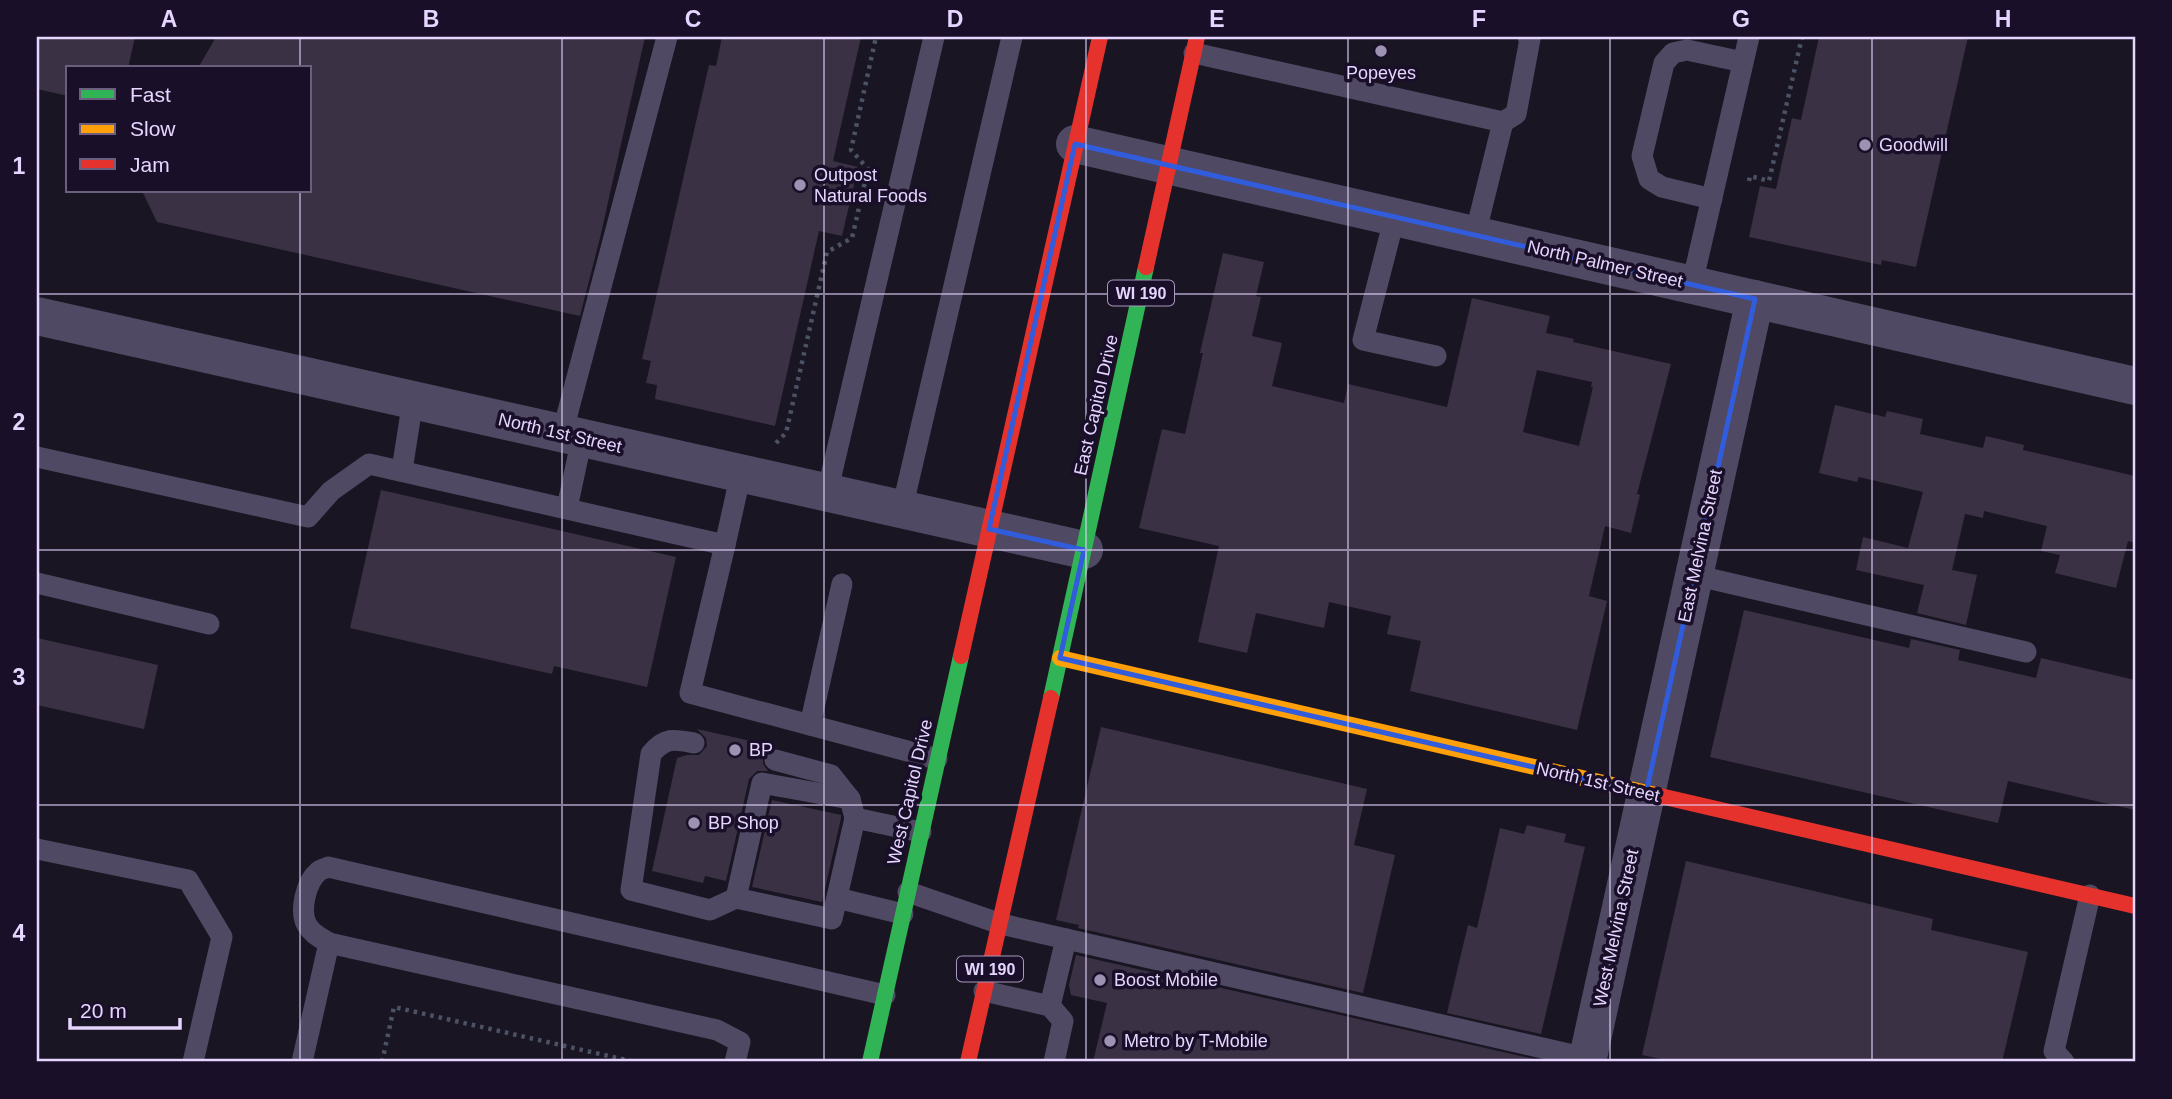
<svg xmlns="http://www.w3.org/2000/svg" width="2172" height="1099" font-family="Helvetica,sans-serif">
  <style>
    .building { fill: #3a3244; fill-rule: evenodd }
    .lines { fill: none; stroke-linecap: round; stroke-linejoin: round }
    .path { stroke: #4c5265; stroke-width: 4.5; stroke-dasharray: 3.5 5; stroke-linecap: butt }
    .lane { stroke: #504963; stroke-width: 21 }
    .street { stroke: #504963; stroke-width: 38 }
    .fast { stroke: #30b455; stroke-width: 16 }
    .slow { stroke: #ff9f0a; stroke-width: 16 }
    .jam { stroke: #e5322d; stroke-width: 16 }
    .marked { fill: none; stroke: #315cdc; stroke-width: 5; stroke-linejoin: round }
    .grid { fill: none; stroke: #e5d5ff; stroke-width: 2; stroke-opacity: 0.55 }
    .poi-dot { fill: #9e92b2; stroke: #190f28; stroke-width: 2.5 }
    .labels { text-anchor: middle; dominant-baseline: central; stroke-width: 7; stroke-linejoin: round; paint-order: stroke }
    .shield { fill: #190f28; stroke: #a89abe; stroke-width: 2 }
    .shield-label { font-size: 16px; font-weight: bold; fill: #e5d5ff }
    .poi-label { font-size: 18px; fill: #e5d5ff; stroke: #190f28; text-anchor: start }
    .street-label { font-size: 18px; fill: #e5d5ff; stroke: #190f28 }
    .neatline { fill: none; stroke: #e5d5ff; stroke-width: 2.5 }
    .grid-label { font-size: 23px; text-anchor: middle; font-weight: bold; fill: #e5d5ff }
  </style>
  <rect width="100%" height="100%" fill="#1a1522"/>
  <g class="building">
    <path d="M 37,37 L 135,37 L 128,68 L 68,68 L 68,96 L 37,89 Z"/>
    <path d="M 216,37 L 645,37 L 600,238 L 580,316 L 157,222 L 142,191 L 310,191 L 310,68 L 198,68 Z"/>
    <path d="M 722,37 L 861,37 L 833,161 L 858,167 L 842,236 L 819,231 L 775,426 L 655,399 L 657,385 L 646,383 L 651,361 L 642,359 L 709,65 L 716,66 Z"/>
    <path d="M 1819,37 L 1968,37 L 1916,267 L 1882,260 L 1881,265 L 1749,237 L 1760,186 L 1776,189 L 1792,118 L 1801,120 Z"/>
    <path d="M 1223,253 L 1264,262 L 1256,296 L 1261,297 L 1252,336 L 1282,343 L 1272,386 L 1344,403 L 1348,384 L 1447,407 L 1472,298 L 1550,316 L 1546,333 L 1574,339 L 1573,342 L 1671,364 L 1637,494 L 1640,495 L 1631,533 L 1605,526 L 1589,596 L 1607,601 L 1577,730 L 1410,691 L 1421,641 L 1387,634 L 1391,616 L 1329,602 L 1324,628 L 1256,613 L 1247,653 L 1198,642 L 1219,546 L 1139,528 L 1162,429 L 1185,434 L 1203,353 L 1200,353 ZM 1537,370 L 1592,382 L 1591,387 L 1593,387 L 1579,446 L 1523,432 Z"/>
    <path d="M 1835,405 L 1885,417 L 1887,411 L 1923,419 L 1920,434 L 1983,448 L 1986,436 L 2024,445 L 2023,450 L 2135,476 L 2135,543 L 2128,541 L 2116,588 L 2055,573 L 2060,555 L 2041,551 L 2047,526 L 1984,511 L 1983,518 L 1965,514 L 1952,570 L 1977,575 L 1966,625 L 1917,613 L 1924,585 L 1856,570 L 1863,537 L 1908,548 L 1923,492 L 1859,477 L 1857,482 L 1819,473 Z"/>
    <path d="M 381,490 L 676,557 L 647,687 L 554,666 L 552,674 L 350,628 Z"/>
    <path d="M 1744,610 L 1909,648 L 1911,639 L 1960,650 L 1958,660 L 2036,678 L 2041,658 L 2135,680 L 2135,810 L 2008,781 L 1998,823 L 1710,757 Z"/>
    <path d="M 37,638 L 158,665 L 144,729 L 37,705 Z"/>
    <path d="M 1101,727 L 1367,789 L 1354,845 L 1395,855 L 1363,993 L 1078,928 L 1079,925 L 1056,920 Z"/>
    <path d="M 697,729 L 777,747 L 766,750 L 763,756 L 763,764 L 768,771 L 757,771 L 749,779 L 726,881 L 705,876 L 703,883 L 652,871 L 677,758 L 687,755 L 699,755 L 707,746 L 706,738 Z"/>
    <path d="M 772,800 L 841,815 L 841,818 L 822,902 L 752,887 Z"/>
    <path d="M 1527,825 L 1566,834 L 1564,842 L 1585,847 L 1541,1034 L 1447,1013 L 1468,925 L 1477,928 L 1500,828 L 1524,834 Z"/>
    <path d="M 1686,861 L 1933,919 L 1931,930 L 2028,952 L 2002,1062 L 1675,1062 L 1642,1055 Z"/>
    <path d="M 1076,955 L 1534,1059 L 1533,1062 L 1093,1062 L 1107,1003 L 1071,995 L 1069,985 Z"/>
  </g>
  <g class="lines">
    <g class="path">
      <path d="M 1749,181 L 1750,176 L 1769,181 L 1802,37"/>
      <path d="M 776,443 L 786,433 L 827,252 L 852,238 L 868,169 L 851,150 L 876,37"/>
      <path d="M 382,1062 L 394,1007 L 635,1062"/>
    </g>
    <g class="lane">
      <path d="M 1194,53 L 1503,122 L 1516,114 L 1530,39 L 1528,37"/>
      <path d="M 1712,199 L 1662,187 L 1649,179 L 1642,156 L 1664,63 L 1673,53 L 1687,50 L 1743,62"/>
      <path d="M 1395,216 L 1363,340 L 1436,356"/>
      <path d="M 1475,235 L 1503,122"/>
      <path d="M 1692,284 L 1749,37"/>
      <path d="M 562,434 L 667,37"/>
      <path d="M 37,457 L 308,517 L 331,491 L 369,464 L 725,545 L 690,693 L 937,759"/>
      <path d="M 402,470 L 413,400"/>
      <path d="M 827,493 L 934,37"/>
      <path d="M 567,508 L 582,438"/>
      <path d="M 902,509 L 1012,37"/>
      <path d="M 725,545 L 741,473"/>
      <path d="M 1694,575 L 2026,652"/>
      <path d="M 37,583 L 209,624"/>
      <path d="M 810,725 L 842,584"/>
      <path d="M 694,743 C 674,739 665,737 651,754 L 631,890 L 710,910 L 736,898"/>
      <path d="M 775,760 L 831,775 L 850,799"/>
      <path d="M 762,783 L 850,799 L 855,818 L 832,919 L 736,898 Z"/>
      <path d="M 855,818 L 921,832"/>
      <path d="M 37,849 L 188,880 L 222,937 L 193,1062"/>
      <path d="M 908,892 L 1001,924 L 1595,1060"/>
      <path d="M 837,898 L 903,914"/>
      <path d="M 329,943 C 321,938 312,934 307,925 C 299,911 306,882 318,872 C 320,869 325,869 328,867 L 885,995"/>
      <path d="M 984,991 L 1050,1006 L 1063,1021 L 1054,1062"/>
      <path d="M 1050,1006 L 1066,939"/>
      <path d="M 302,1062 L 329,943 L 717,1030 L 740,1042 L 735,1062"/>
      <path d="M 2064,1062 L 2054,1051 L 2090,895"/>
    </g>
    <g class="street">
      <path d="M 1075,144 L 2135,386"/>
      <path d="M 37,316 L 1084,550"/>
      <path d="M 1587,1062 L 1755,299"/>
    </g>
    <g class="fast">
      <path d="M 1051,698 L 1146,267"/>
      <path d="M 870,1062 L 961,656"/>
    </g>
    <path class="slow" d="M 1060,658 L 1656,795"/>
    <g class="jam">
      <path d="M 1146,267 L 1197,37"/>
      <path d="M 961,656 L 1100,37"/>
      <path d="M 1656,795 L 2135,906"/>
      <path d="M 968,1062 L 1051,698"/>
    </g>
  </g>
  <path class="marked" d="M 1075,144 L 1755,299 L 1646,793 L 1060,658 L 1084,550 L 989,529 Z"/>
  <path class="grid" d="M 300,37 L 300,68M 562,37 L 562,1062M 824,37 L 824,1062M 1086,37 L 1086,1062M 1348,37 L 1348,1062M 1610,37 L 1610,1062M 1872,37 L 1872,1062M 300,191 L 300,1062M 37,294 L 2135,294M 37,550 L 2135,550M 37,805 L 2135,805"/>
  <g class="poi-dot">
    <circle cx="1381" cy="51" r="7"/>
    <circle cx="1865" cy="145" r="7"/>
    <circle cx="800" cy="185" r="7"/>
    <circle cx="735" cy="750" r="7"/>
    <circle cx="694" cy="823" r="7"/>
    <circle cx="1100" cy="980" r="7"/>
    <circle cx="1110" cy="1041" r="7"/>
  </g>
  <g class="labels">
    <g class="shield">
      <rect x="1108" y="280.5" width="66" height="25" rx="5"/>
      <rect x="957" y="956.5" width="66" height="25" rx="5"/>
    </g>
    <g class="shield-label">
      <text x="1141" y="293">WI 190</text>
      <text x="990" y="969">WI 190</text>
    </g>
    <g class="poi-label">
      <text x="1381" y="73" text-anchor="middle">Popeyes</text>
      <text x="1879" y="145">Goodwill</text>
      <text x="814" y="175">Outpost<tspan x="814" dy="21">Natural Foods</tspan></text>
      <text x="749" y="750">BP</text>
      <text x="708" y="823">BP Shop</text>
      <text x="1114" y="980">Boost Mobile</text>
      <text x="1124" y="1041">Metro by T-Mobile</text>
    </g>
    <g class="street-label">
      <text transform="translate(1605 264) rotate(13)">North Palmer Street</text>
      <text transform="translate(1096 405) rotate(-77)">East Capitol Drive</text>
      <text transform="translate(560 433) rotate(13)">North 1st Street</text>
      <text transform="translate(1700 546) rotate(-78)">East Melvina Street</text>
      <text transform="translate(1598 782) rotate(13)">North 1st Street</text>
      <text transform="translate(910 792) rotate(-77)">West Capitol Drive</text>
      <text transform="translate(1616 928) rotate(-78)">West Melvina Street</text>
    </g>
  </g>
  <rect width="2172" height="1099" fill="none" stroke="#190f28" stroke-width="77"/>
  <rect x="66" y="66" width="245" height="126" fill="#190f28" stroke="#6b5e7e" stroke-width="2"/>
  <rect x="80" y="89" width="35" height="10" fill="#30b455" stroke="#6b5e7e" stroke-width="2"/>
  <text x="130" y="102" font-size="21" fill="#e5d5ff">Fast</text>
  <rect x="80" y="124" width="35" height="10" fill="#ff9f0a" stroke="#6b5e7e" stroke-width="2"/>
  <text x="130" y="136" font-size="21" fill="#e5d5ff">Slow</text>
  <rect x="80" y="159" width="35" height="10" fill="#e5322d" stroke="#6b5e7e" stroke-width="2"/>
  <text x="130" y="172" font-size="21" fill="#e5d5ff">Jam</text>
  <path d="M70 1018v10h110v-10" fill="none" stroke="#e5d5ff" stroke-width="3.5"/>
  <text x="80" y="1018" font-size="21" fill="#e5d5ff" stroke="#190f28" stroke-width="5" paint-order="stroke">20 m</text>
  <rect x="38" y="38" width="2096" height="1022" class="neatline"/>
  <g class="grid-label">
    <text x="169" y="27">A</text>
    <text x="431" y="27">B</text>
    <text x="693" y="27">C</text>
    <text x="955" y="27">D</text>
    <text x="1217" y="27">E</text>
    <text x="1479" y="27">F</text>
    <text x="1741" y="27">G</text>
    <text x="2003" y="27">H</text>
    <text x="19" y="174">1</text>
    <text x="19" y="430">2</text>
    <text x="19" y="685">3</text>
    <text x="19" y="941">4</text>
  </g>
</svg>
